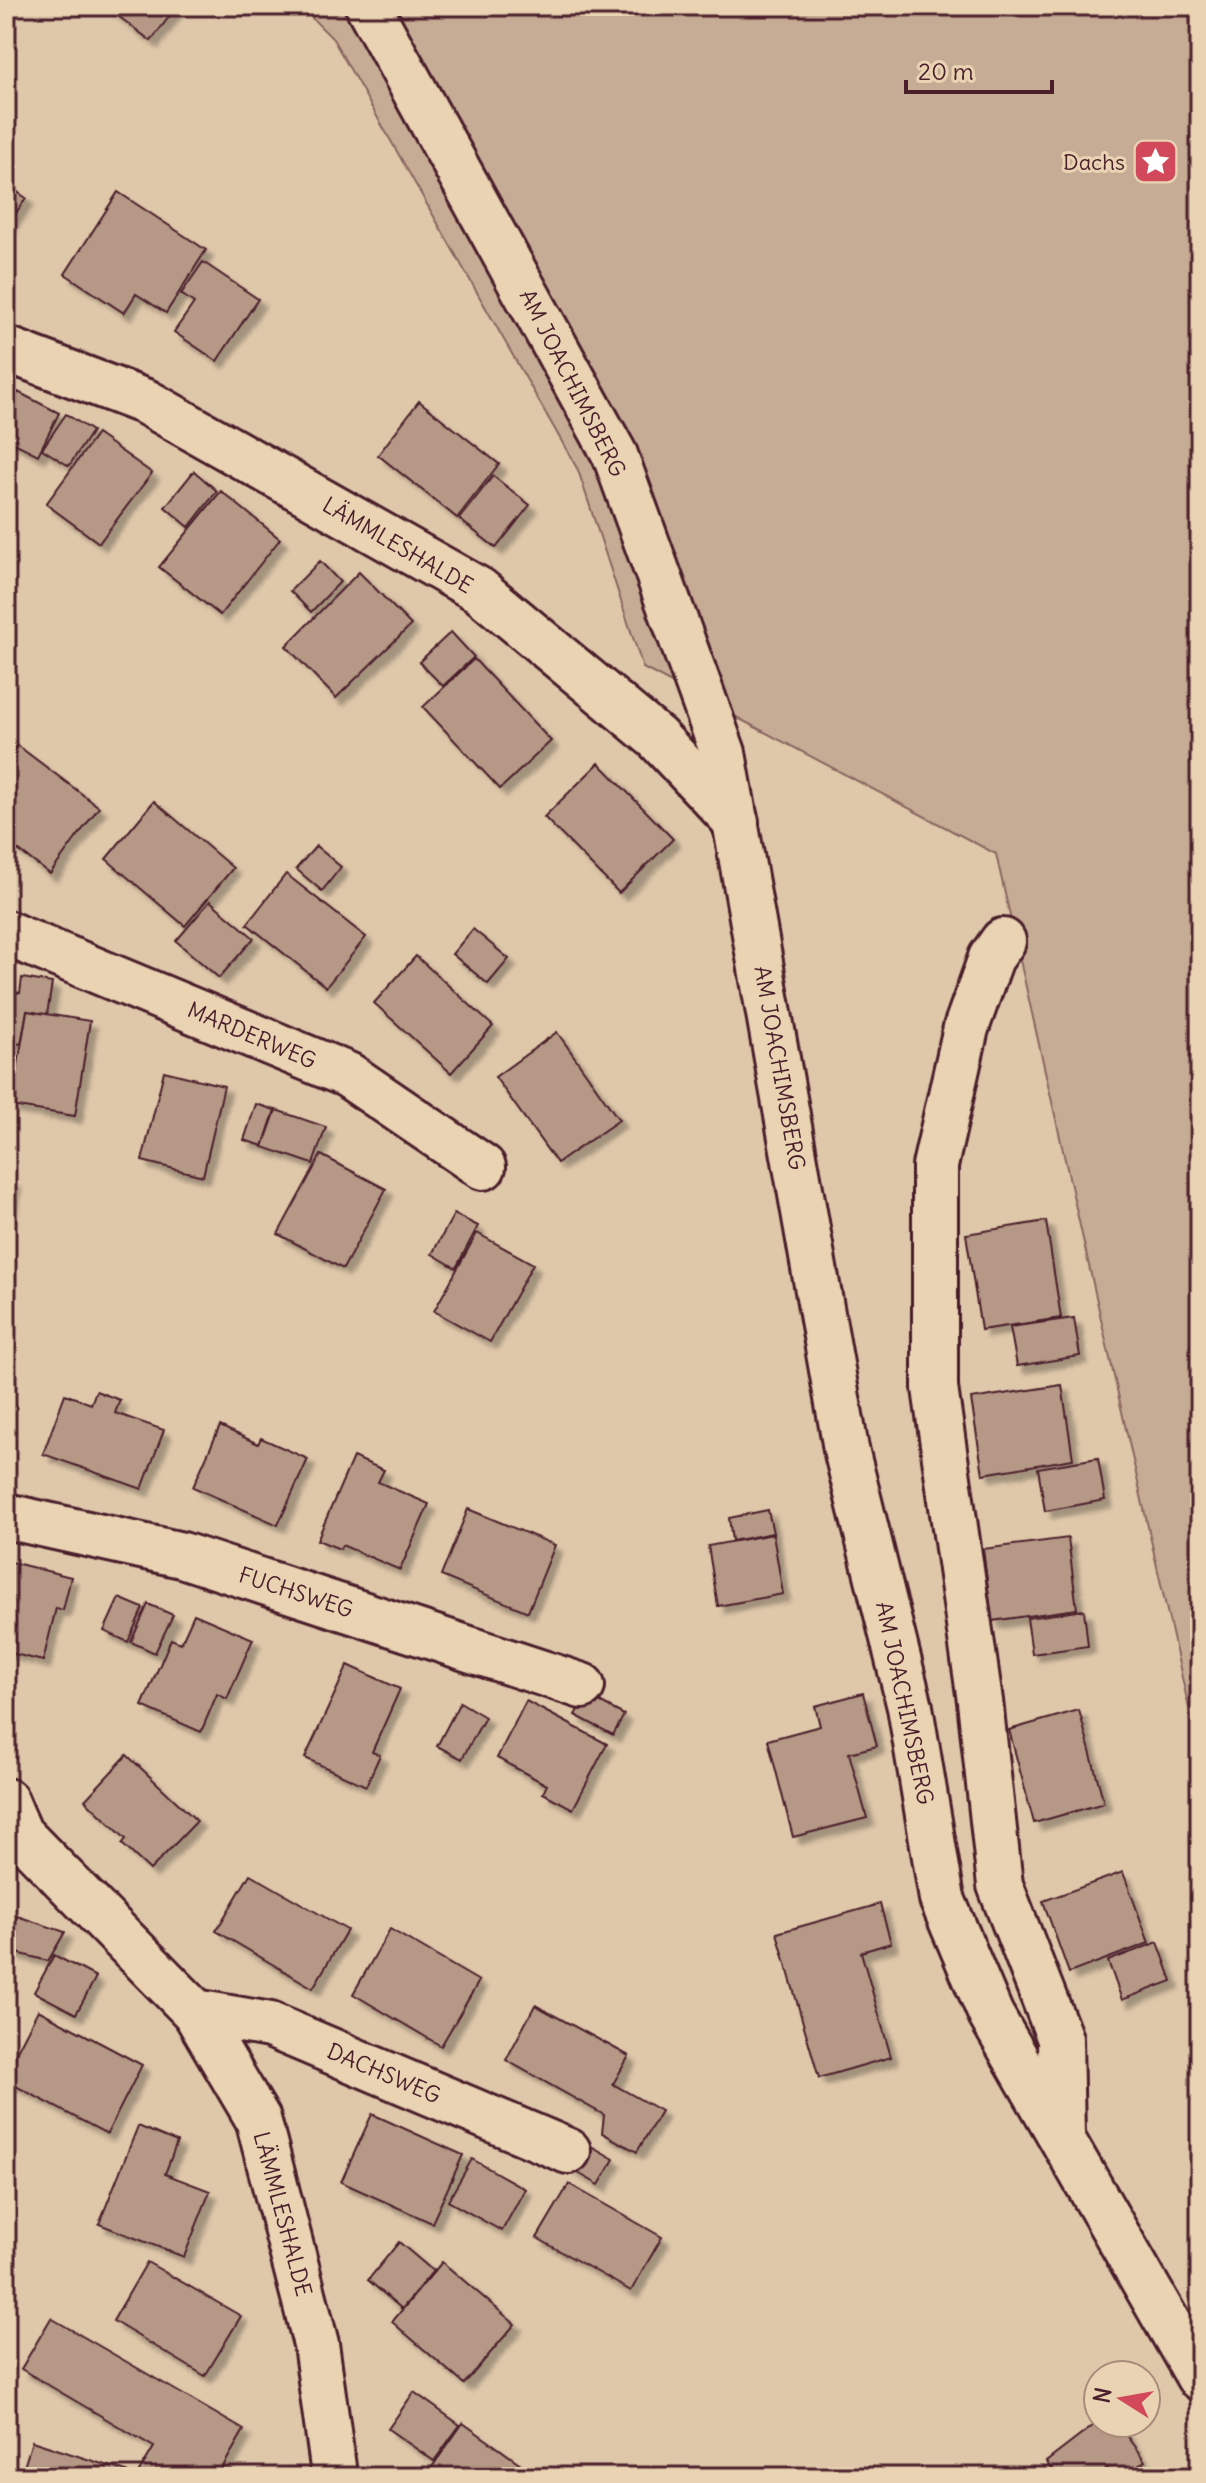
<svg xmlns="http://www.w3.org/2000/svg" width="1206" height="2483" font-family="Delius,sans-serif">
  <style>
    .green { fill: #c7ac95; stroke: #886660; stroke-width: 2 }
    .building { fill: #b59986; stroke: #4a1f2b; stroke-width: 2; filter: url(#shadow) }
    .lines { fill: none; stroke-linecap: round; stroke-linejoin: round }
    .minor-casing { stroke: #4a1f2b; stroke-width: 50 }
    .minor { stroke: #e9d3b2; stroke-width: 44 }
    .labels { text-anchor: middle; dominant-baseline: central; stroke-width: 6; stroke-linejoin: round; paint-order: stroke }
    .poi-label { font-size: 22px; fill: #4a1f2b; stroke: #e9d3b2; text-anchor: end }
    .street-label { font-size: 22px; fill: #4a1f2b; stroke: #e9d3b2 }
  </style>
  <defs>
    <filter id="shadow"><feDropShadow dx="7" dy="7" stdDeviation="2" flood-color="#0004"/></filter>
  </defs>
  <rect width="100%" height="100%" fill="#dfc8aa"/>
  <filter id="ink" filterUnits="userSpaceOnUse"><feTurbulence type="fractalNoise" baseFrequency=".0125" numOctaves="2"/><feDisplacementMap in="SourceGraphic" scale="16" xChannelSelector="R" yChannelSelector="G"/><feConvolveMatrix kernelMatrix="1 2 1 2 8 2 1 2 1" color-interpolation-filters="sRGB"/></filter>
  <g filter="url(#ink)">
    <path class="green" d="M 300,6 L 1200,6 L 1200,1757 L 996,854 L 643,668 L 578,470 L 333,39 Z"/>
    <g class="building">
      <path d="M 105,6 L 177,6 L 151,41 Z"/>
      <path d="M 6,184 L 26,198 L 6,228 Z"/>
      <path d="M 118,192 L 206,250 L 166,313 L 136,294 L 124,313 L 65,274 Z"/>
      <path d="M 203,262 L 258,299 L 217,361 L 174,332 L 194,303 L 181,294 Z"/>
      <path d="M 18,392 L 59,413 L 38,455 L 6,439 L 6,415 Z"/>
      <path d="M 419,401 L 499,464 L 457,518 L 378,455 Z"/>
      <path d="M 66,414 L 92,431 L 69,466 L 42,449 Z"/>
      <path d="M 97,434 L 152,473 L 99,543 L 46,504 Z"/>
      <path d="M 194,471 L 217,491 L 189,527 L 165,507 Z"/>
      <path d="M 493,476 L 530,505 L 496,548 L 459,519 Z"/>
      <path d="M 221,491 L 280,539 L 220,615 L 159,567 Z"/>
      <path d="M 320,561 L 340,582 L 311,612 L 290,591 Z"/>
      <path d="M 359,572 L 411,625 L 336,698 L 286,646 Z"/>
      <path d="M 451,632 L 474,657 L 443,686 L 419,662 Z"/>
      <path d="M 474,659 L 551,741 L 500,789 L 423,707 Z"/>
      <path d="M 17,745 L 99,807 L 50,874 L 6,841 L 6,760 Z"/>
      <path d="M 599,763 L 673,839 L 619,893 L 544,817 Z"/>
      <path d="M 154,801 L 233,868 L 185,926 L 106,859 Z"/>
      <path d="M 316,846 L 341,867 L 322,891 L 296,869 Z"/>
      <path d="M 286,874 L 366,937 L 326,987 L 247,924 Z"/>
      <path d="M 210,901 L 254,938 L 219,978 L 176,941 Z"/>
      <path d="M 473,929 L 509,959 L 488,984 L 452,954 Z"/>
      <path d="M 416,956 L 493,1026 L 451,1073 L 374,1003 Z"/>
      <path d="M 22,978 L 52,983 L 47,1015 L 27,1011 L 21,1044 L 6,1042 L 6,991 L 20,993 Z"/>
      <path d="M 27,1011 L 90,1021 L 75,1116 L 11,1106 Z"/>
      <path d="M 557,1032 L 619,1120 L 557,1163 L 495,1077 Z"/>
      <path d="M 164,1071 L 224,1086 L 203,1176 L 142,1161 Z"/>
      <path d="M 256,1104 L 275,1110 L 263,1146 L 244,1140 Z"/>
      <path d="M 276,1110 L 326,1127 L 313,1164 L 263,1147 Z"/>
      <path d="M 321,1155 L 386,1189 L 343,1269 L 278,1234 Z"/>
      <path d="M 6,1181 L 14,1182 L 6,1224 Z"/>
      <path d="M 454,1214 L 478,1226 L 456,1268 L 432,1254 Z"/>
      <path d="M 1046,1221 L 1061,1318 L 981,1330 L 966,1234 Z"/>
      <path d="M 477,1233 L 533,1264 L 490,1342 L 434,1311 Z"/>
      <path d="M 1074,1318 L 1080,1356 L 1017,1366 L 1010,1327 Z"/>
      <path d="M 1062,1385 L 1073,1459 L 983,1474 L 971,1399 Z"/>
      <path d="M 96,1391 L 120,1400 L 115,1413 L 164,1430 L 142,1489 L 43,1454 L 65,1394 L 91,1404 Z"/>
      <path d="M 220,1426 L 258,1444 L 261,1438 L 308,1459 L 278,1525 L 193,1487 Z"/>
      <path d="M 353,1457 L 384,1470 L 378,1482 L 429,1504 L 400,1570 L 342,1545 L 340,1549 L 317,1540 Z"/>
      <path d="M 1098,1458 L 1105,1500 L 1045,1511 L 1038,1468 Z"/>
      <path d="M 468,1509 L 555,1545 L 528,1612 L 441,1576 Z"/>
      <path d="M 768,1510 L 773,1533 L 732,1541 L 729,1518 Z"/>
      <path d="M 773,1534 L 783,1594 L 718,1606 L 708,1546 Z"/>
      <path d="M 1068,1538 L 1077,1609 L 992,1621 L 983,1549 Z"/>
      <path d="M 7,1561 L 71,1577 L 63,1610 L 56,1608 L 43,1661 L 6,1652 Z"/>
      <path d="M 119,1598 L 143,1608 L 128,1642 L 104,1631 Z"/>
      <path d="M 148,1604 L 173,1615 L 155,1653 L 131,1642 Z"/>
      <path d="M 1084,1610 L 1088,1646 L 1032,1654 L 1027,1618 Z"/>
      <path d="M 194,1614 L 253,1639 L 227,1699 L 217,1694 L 201,1732 L 142,1706 L 171,1639 L 181,1643 Z"/>
      <path d="M 348,1665 L 400,1689 L 372,1752 L 380,1755 L 366,1786 L 305,1758 Z"/>
      <path d="M 863,1693 L 877,1746 L 849,1753 L 867,1818 L 793,1837 L 768,1740 L 820,1726 L 815,1706 Z"/>
      <path d="M 586,1695 L 624,1715 L 613,1735 L 575,1715 Z"/>
      <path d="M 526,1701 L 607,1744 L 573,1809 L 543,1793 L 547,1785 L 497,1758 Z"/>
      <path d="M 460,1702 L 485,1717 L 462,1759 L 437,1746 Z"/>
      <path d="M 1079,1710 L 1104,1803 L 1034,1823 L 1009,1730 Z"/>
      <path d="M 127,1755 L 197,1821 L 150,1870 L 122,1844 L 126,1839 L 85,1800 Z"/>
      <path d="M 1123,1872 L 1149,1943 L 1069,1973 L 1043,1901 Z"/>
      <path d="M 250,1874 L 347,1930 L 313,1988 L 216,1931 Z"/>
      <path d="M 880,1904 L 891,1943 L 861,1952 L 891,2057 L 819,2078 L 777,1933 Z"/>
      <path d="M 17,1916 L 65,1932 L 48,1961 L 6,1950 L 6,1939 Z"/>
      <path d="M 390,1929 L 479,1981 L 441,2046 L 353,1994 Z"/>
      <path d="M 1158,1942 L 1172,1981 L 1122,2000 L 1108,1961 Z"/>
      <path d="M 54,1955 L 96,1977 L 76,2014 L 34,1992 Z"/>
      <path d="M 535,2005 L 629,2056 L 613,2084 L 661,2111 L 637,2152 L 602,2133 L 604,2115 L 506,2060 Z"/>
      <path d="M 38,2010 L 142,2065 L 107,2134 L 6,2081 L 6,2072 Z"/>
      <path d="M 372,2114 L 463,2155 L 432,2223 L 341,2182 Z"/>
      <path d="M 138,2126 L 177,2142 L 165,2174 L 210,2191 L 184,2257 L 99,2224 Z"/>
      <path d="M 586,2143 L 614,2159 L 599,2185 L 571,2169 Z"/>
      <path d="M 472,2159 L 525,2189 L 502,2231 L 448,2201 Z"/>
      <path d="M 569,2184 L 662,2237 L 631,2291 L 537,2238 Z"/>
      <path d="M 399,2242 L 433,2271 L 402,2309 L 368,2280 Z"/>
      <path d="M 147,2262 L 241,2316 L 205,2376 L 113,2321 Z"/>
      <path d="M 442,2262 L 515,2324 L 464,2384 L 392,2322 Z"/>
      <path d="M 51,2318 L 244,2430 L 217,2477 L 136,2477 L 154,2447 L 21,2369 Z"/>
      <path d="M 414,2392 L 460,2425 L 434,2461 L 388,2429 Z"/>
      <path d="M 1098,2422 L 1117,2423 L 1145,2461 L 1124,2477 L 1112,2477 L 1107,2469 L 1096,2477 L 1057,2477 L 1046,2462 Z"/>
      <path d="M 463,2423 L 539,2477 L 425,2477 Z"/>
      <path d="M 32,2441 L 127,2472 L 125,2477 L 21,2477 Z"/>
    </g>
    <g class="lines">
      <defs>
        <g id="minor">
          <path d="M 368,6 L 615,455 L 723,753 L 846,1449 L 910,1707 L 942,1899 L 991,2015 L 1200,2379"/>
          <path d="M 6,349 L 146,402 L 479,590 L 657,738 L 736,822"/>
          <path d="M 6,933 L 348,1075 L 483,1167"/>
          <path d="M 1003,941 L 991,958 L 966,1028 L 935,1166 L 935,1388 L 980,1701 L 1000,1885 L 1060,2039 L 1062,2135"/>
          <path d="M 6,1516 L 182,1555 L 582,1686"/>
          <path d="M 6,1801 L 20,1834 L 195,2012 L 258,2119 L 316,2344 L 333,2467 L 332,2477"/>
          <path d="M 195,2012 L 270,2025 L 568,2151"/>
        </g>
      </defs>
      <use href="#minor" class="minor-casing"/>
      <use href="#minor" class="minor"/>
    </g>
  </g>
  <defs>
    <symbol id="sight-square" viewBox="-11 -11 22 22"><rect x="-9" y="-9" width="18" height="18" rx="4" fill="#d1495b" stroke="#e9d3b2"/><path d="M0-6L1.8-2.2L6-1.7L2.9 1.2L3.7 5.4L0 3.3L-3.7 5.4L-2.9 1.2L-6-1.7L-1.8-2.2Z" fill="#fff"/></symbol>
  </defs>
  <g fill-rule="evenodd">
    <use href="#sight-square" x="1130" y="136" width="51" height="51"/>
  </g>
  <g class="labels">
    <g class="poi-label">
      <text x="1125" y="162">Dachs</text>
    </g>
    <g class="street-label">
      <text transform="translate(573 383) rotate(63)">AM JOACHIMSBERG</text>
      <text transform="translate(398 545) rotate(30)">LÄMMLESHALDE</text>
      <text transform="translate(252 1035) rotate(23)">MARDERWEG</text>
      <text transform="translate(780 1068) rotate(80)">AM JOACHIMSBERG</text>
      <text transform="translate(296 1592) rotate(18)">FUCHSWEG</text>
      <text transform="translate(905 1703) rotate(78)">AM JOACHIMSBERG</text>
      <text transform="translate(384 2073) rotate(23)">DACHSWEG</text>
      <text transform="translate(283 2214) rotate(75)">LÄMMLESHALDE</text>
    </g>
  </g>
  <rect width="1206" height="2483" fill="none" stroke="#e9d3b2" stroke-width="32"/>
  <rect x="16" y="16" width="1174" height="2451" fill="none" stroke="#4a1f2b" stroke-width="3" filter="url(#ink)"/>
  <g transform="translate(1122 2399) rotate(281)"><circle r="38" fill="#e9d3b2" stroke="#a98b7c" stroke-width="2"/>
  <path d="M0-6L14 30L0 20L-14 30Z" fill="#d1495b"/>
  <text y="-12" font-size="22" font-weight="bold" text-anchor="middle" fill="#4a1f2b">N</text>
  </g>
  <path d="M906 80v12h146v-12" fill="none" stroke="#4a1f2b" stroke-width="4"/>
  <text x="918" y="80" font-size="24" fill="#4a1f2b" stroke="#e9d3b2" stroke-width="6" paint-order="stroke">20 m</text>
</svg>
